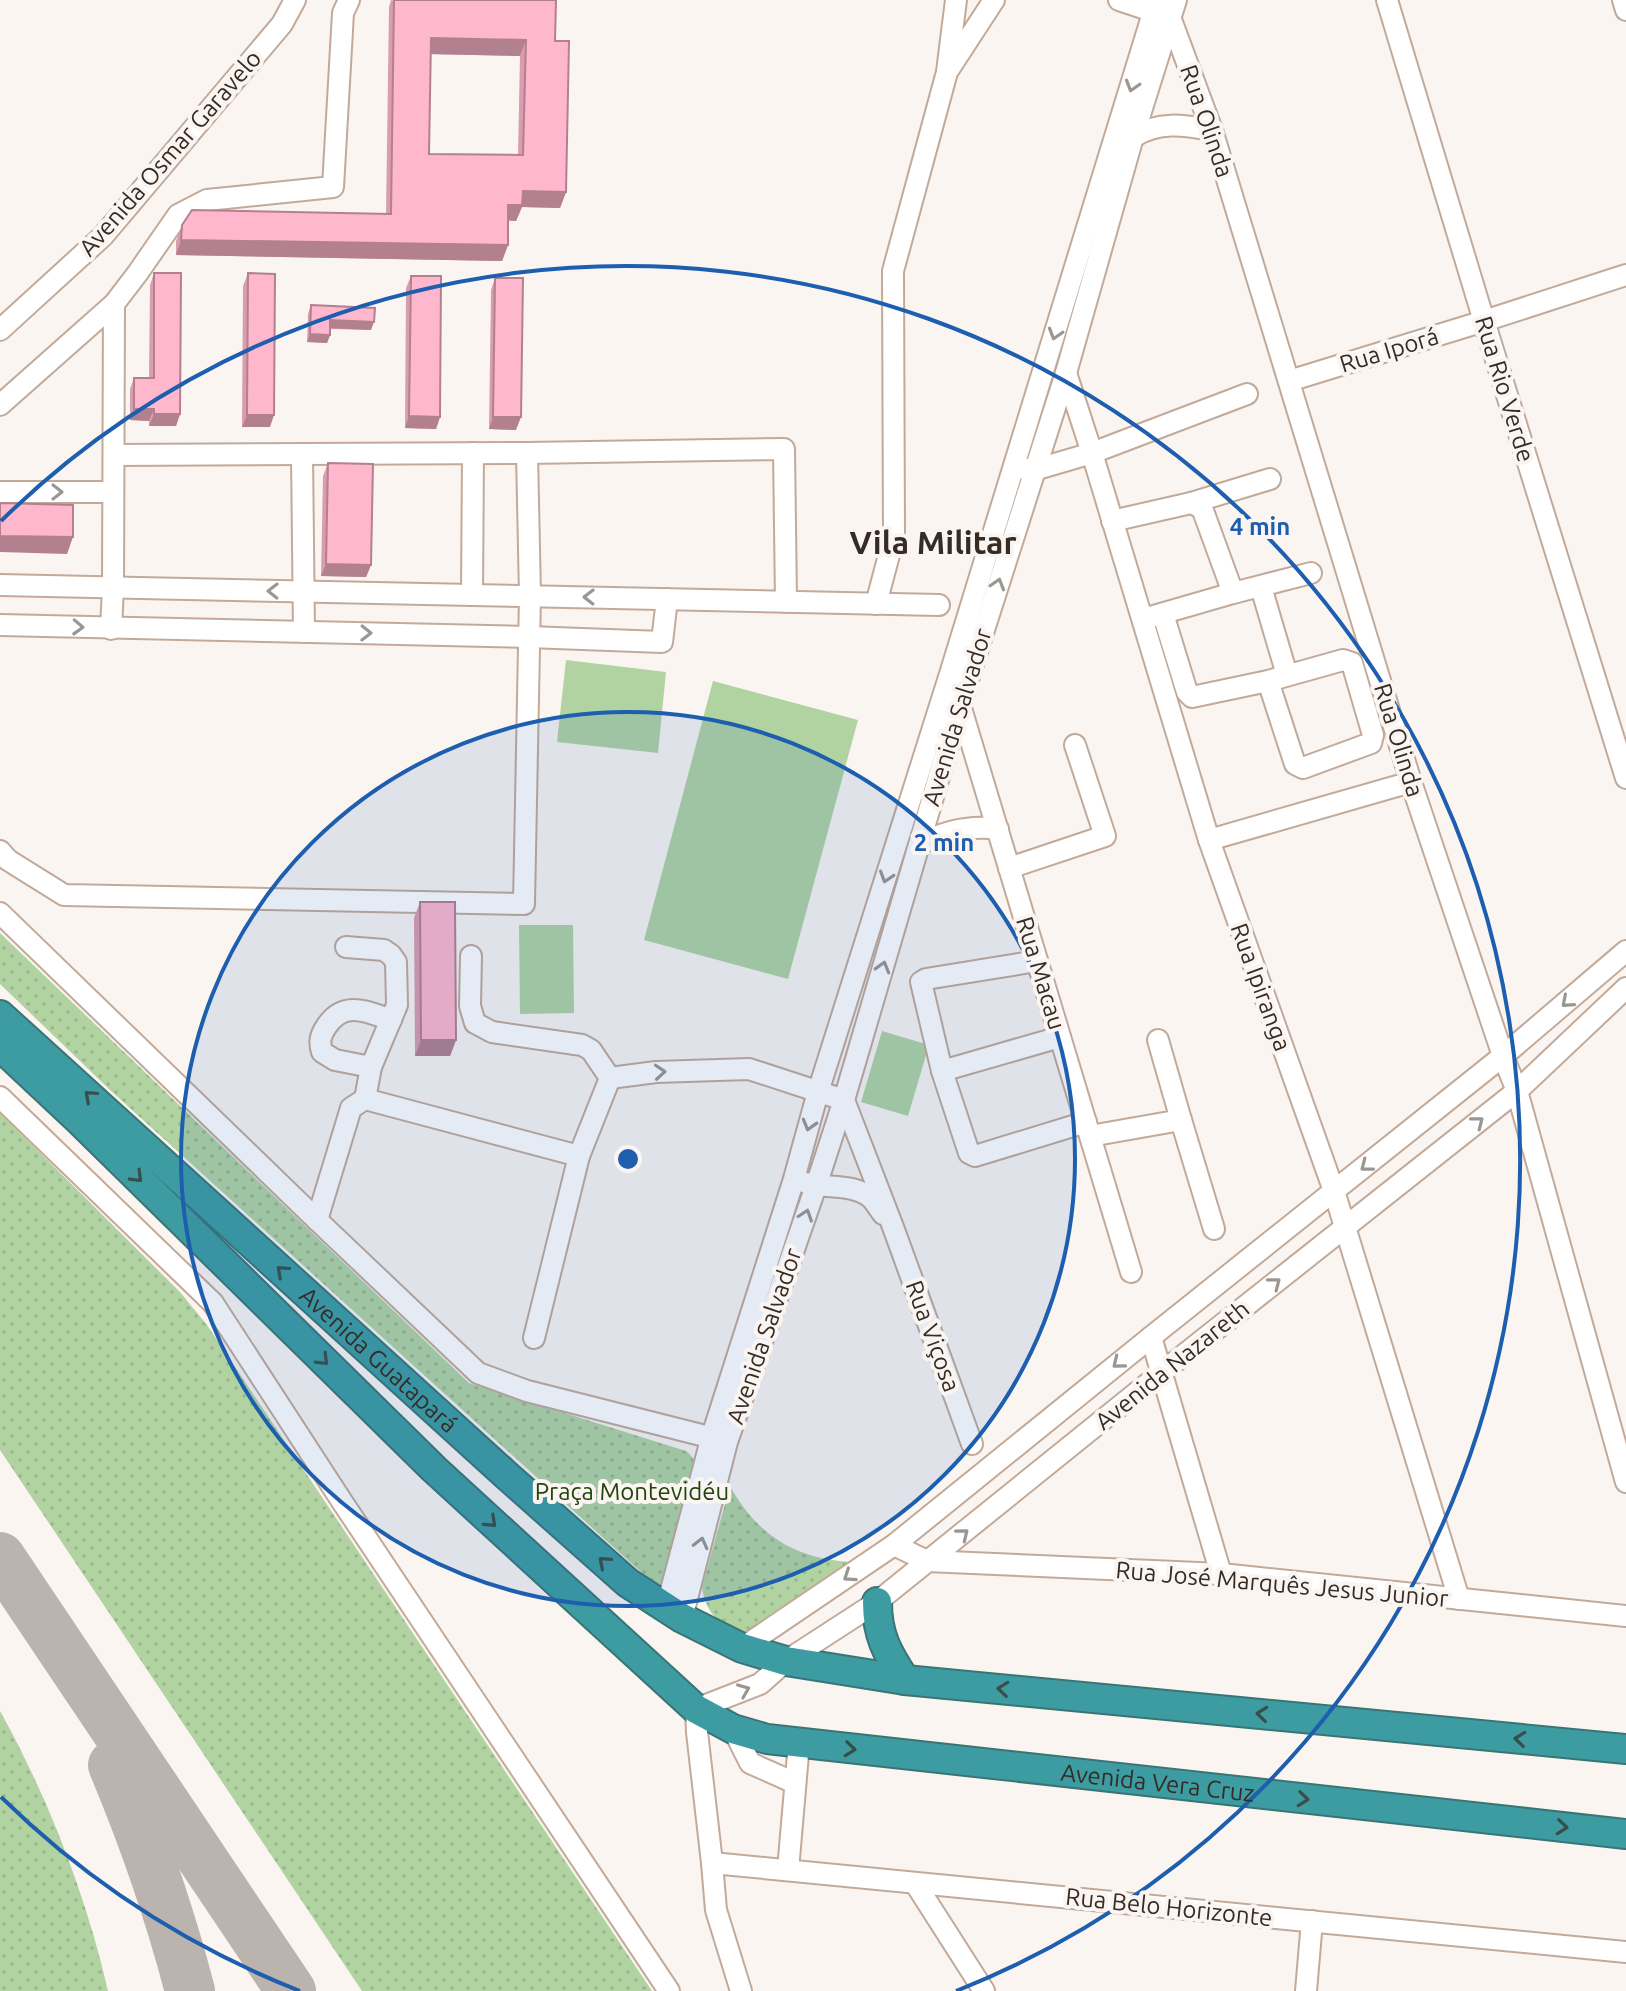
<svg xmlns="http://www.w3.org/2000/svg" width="1626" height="1991" font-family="Ubuntu,sans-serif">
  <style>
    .green { fill: url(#green-dots) }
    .pitch { fill: #b1d3a2 }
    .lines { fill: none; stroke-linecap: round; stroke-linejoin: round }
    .taxiway { stroke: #bab3ae; stroke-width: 50 }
    .minor-casing { stroke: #c3aa98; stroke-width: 24 }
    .highway-casing { stroke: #3a7576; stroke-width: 32 }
    .minor { stroke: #fff; stroke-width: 20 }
    .highway { stroke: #3c9ca2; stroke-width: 28 }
    .wall { fill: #da9daf; fill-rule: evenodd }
    .shaded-wall { fill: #b2808f }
    .building { fill: #feb7cc; stroke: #b2808f; stroke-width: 2; fill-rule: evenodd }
    .oneway { stroke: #9a9692 }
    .oneway2 { stroke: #384e4a }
    .ring { fill: none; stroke: #1e5eaf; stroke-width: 4 }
    .labels { text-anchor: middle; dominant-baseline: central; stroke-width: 8; stroke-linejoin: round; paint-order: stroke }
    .street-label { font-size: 24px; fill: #362c25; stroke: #fbf5f2 }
    .park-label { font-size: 24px; fill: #22450d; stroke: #fbf5f2 }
    .district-label { font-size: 32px; font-weight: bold; fill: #362c25; stroke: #fbf5f2 }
    .centre { fill: #1e5eaf; stroke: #fbf5f2; stroke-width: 4 }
    .ring-label { font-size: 24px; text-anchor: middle; font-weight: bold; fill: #1e5eaf; stroke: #fbf5f2; stroke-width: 8; stroke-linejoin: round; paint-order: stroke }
  </style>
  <defs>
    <pattern id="green-dots" width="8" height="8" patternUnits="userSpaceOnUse" patternTransform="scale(2)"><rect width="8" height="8" fill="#b1d3a2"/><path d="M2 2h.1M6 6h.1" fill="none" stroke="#99b58b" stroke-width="1.8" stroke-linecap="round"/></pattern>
  </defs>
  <rect width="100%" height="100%" fill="#fbf5f2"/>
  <g class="green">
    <path d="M 0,933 L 469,1383 L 686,1451 C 694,1457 696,1463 696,1472 L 662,1585 L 653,1583 L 110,1090 L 0,984 Z"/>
    <path d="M 0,1113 L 180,1292 L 207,1325 L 652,1991 L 362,1991 L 0,1450 Z"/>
    <path d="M 730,1486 C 757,1535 795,1559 851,1562 L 747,1633 C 722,1629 705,1613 702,1587 Z"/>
    <path d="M 0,1711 C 48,1797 86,1895 108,1991 L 0,1991 Z"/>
  </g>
  <g class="pitch">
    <path d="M 566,660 L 666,672 L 658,753 L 557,742 Z"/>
    <path d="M 713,681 L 858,720 L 788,979 L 644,940 Z"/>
    <path d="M 519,925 L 573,925 L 574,1013 L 520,1014 Z"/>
    <path d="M 882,1031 L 929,1045 L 908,1116 L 861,1102 Z"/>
  </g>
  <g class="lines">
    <g class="taxiway">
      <path d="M 0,1557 L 291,1991"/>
      <path d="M 113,1765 C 144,1839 170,1914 190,1991"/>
    </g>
    <defs>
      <g id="minor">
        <path d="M 1119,0 L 1170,17 L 1212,130 L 1411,782 L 1503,1056 L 1517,1091 L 1626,1482"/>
        <path d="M 1387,0 L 1484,321 L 1626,778"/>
        <path d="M 1623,0 L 1626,10"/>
        <path d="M 949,69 L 994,0"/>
        <path d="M 1126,135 L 1133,137 C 1159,121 1183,125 1212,130"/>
        <path d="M 0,330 L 103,236 L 282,24 L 295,0"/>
        <path d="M 1066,373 L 1092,453 L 1209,840 L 1334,1191 L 1459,1599"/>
        <path d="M 1289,381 L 1484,321 L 1626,275"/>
        <path d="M 0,405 L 114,304 L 137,274 L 178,215 L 207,200 L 333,187 L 343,13 L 349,0"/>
        <path d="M 302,454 L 304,632"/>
        <path d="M 114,455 L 527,453 L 784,449 L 786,602"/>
        <path d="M 1025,469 L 1034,470 L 1092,453 L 1247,394"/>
        <path d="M 0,492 L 113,492"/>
        <path d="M 1191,503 L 1270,479"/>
        <path d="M 1112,521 L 1191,503 L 1202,508 L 1233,593"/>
        <path d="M 0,585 L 939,605"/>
        <path d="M 1261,587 L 1287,675"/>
        <path d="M 472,595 L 473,453"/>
        <path d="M 876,604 L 894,536 L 893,271 L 947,72 L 956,0"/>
        <path d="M 1163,614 L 1187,692 L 1192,697 L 1268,681 L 1343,660 L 1352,663 L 1373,735 L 1371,743 L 1303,768 L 1295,764 L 1268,681"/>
        <path d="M 1150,617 L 1233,593 L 1311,573"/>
        <path d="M 0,625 L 529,637 L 662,642 L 667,599"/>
        <path d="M 111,629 L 113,587 L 114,304"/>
        <path d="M 960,705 L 1131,1272"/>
        <path d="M 1209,840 L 1411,782"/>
        <path d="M 919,845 C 944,831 969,825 998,829"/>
        <path d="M 0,851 L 8,860 L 64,895 L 524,904 L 530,596 L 527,453"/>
        <path d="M 1009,868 L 1105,836 L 1075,745"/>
        <path d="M 0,913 L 317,1220 L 478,1373 L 527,1391 L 721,1440"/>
        <path d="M 346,947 L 384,950 L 391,955 L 396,962 L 397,1005 L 371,1067 L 365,1099"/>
        <path d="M 471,956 L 470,1006 L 475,1023 L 492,1032 L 582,1045 L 591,1050 L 610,1078"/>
        <path d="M 1060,1037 L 942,1071 L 969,1153 L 975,1156 L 1086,1122"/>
        <path d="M 371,1067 L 335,1060 L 322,1052 C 319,1042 320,1036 326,1027 C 343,1000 366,1011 391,1020"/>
        <path d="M 942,1071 L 921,982 L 926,979 L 1037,961"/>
        <path d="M 0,1097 L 213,1303 L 343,1503 L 669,1991"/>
        <path d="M 1181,1120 L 1214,1229"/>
        <path d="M 1090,1136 L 1181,1120 L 1158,1040"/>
        <path d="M 579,1156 L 610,1078 L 656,1072 L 749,1069 L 844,1100 L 893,1227 L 972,1444"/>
        <path d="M 806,1183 C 826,1189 854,1183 871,1198 C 876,1203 879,1209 883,1214"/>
        <path d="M 317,1220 L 351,1108 L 365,1099 L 579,1156 L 534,1338"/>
        <path d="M 1151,1337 L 1221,1574"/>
        <path d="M 894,1545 L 927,1561 L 1221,1574 L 1626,1616"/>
        <path d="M 666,1609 L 712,1436 L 794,1179 L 818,1092 L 950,674 L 1157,0"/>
        <path d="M 682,1618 L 727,1442 L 816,1186 L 844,1100 L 960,705 L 1066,373 L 1133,137 L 1176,0"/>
        <path d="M 742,1648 L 894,1545 L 1151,1337 L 1503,1056 L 1626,951"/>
        <path d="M 733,1729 L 750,1763 L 795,1783"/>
        <path d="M 712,1863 L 1626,1952"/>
        <path d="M 788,1870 L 799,1743"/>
        <path d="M 915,1883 L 984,1991"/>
        <path d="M 741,1991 L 716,1910 L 712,1863 L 697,1732 L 696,1709 L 760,1684 L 786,1661 L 877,1602 L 1161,1373 L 1517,1091 L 1626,988"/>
        <path d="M 1306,1991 L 1312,1921"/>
      </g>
      <g id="highway">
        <path id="s1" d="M 0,1015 L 505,1474 L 628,1583 L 682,1618 L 742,1648 L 786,1661 L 905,1680 L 1626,1749"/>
        <path id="s2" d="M 0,1046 L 79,1120 L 434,1469 L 696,1709 L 733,1729 L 767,1739 L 1626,1834"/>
        <path d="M 877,1602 C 877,1635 887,1653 905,1680"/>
      </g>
    </defs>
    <use href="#minor" class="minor-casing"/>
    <use href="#highway" class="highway-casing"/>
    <use href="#minor" class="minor"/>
    <use href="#highway" class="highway"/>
  </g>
  <g class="wall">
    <path d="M 391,0 L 555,41 L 566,192 L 560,208 L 522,207 L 516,221 L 508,220 L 508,245 L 502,261 L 176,255 L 176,241 L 182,225 L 386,214 L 389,7 ZM 431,54 L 520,56 L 518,155 L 429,154 Z"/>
    <path d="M 154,273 L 180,414 L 176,426 L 149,426 L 149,421 L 130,420 L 130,389 L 134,378 L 149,378 L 150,285 Z"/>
    <path d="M 248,273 L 270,427 L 242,427 L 243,286 Z"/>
    <path d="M 411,276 L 440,417 L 436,429 L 405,428 L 406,288 Z"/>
    <path d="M 495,278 L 516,430 L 489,429 L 491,290 Z"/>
    <path d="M 311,305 L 371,330 L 330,329 L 330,335 L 327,343 L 307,342 L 308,314 Z"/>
    <path d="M 328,463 L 371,565 L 366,577 L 321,576 L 323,476 Z"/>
    <path d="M 420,902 L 456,1040 L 450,1056 L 415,1056 L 414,918 Z"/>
  </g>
  <g class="shaded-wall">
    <path d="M 431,38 L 526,40 L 520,56 L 425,54 Z"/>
    <path d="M 523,191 L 566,192 L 560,208 L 522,207 L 516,221 L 503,220 L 508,205 Z"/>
    <path d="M 181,240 L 508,245 L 502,261 L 176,255 Z"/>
    <path d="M 330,320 L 374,322 L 371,330 L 327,328 Z"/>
    <path d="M 310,334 L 330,335 L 327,343 L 307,342 Z"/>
    <path d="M 134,409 L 154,409 L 149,421 L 130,420 Z"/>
    <path d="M 154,414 L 180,414 L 176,426 L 149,426 Z"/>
    <path d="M 247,415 L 274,415 L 270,427 L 242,427 Z"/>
    <path d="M 409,416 L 440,417 L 436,429 L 405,428 Z"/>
    <path d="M 493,417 L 521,417 L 516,430 L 489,429 Z"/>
    <path d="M 0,536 L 73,537 L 67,554 L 0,552 Z"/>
    <path d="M 326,564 L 371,565 L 366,577 L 321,576 Z"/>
    <path d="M 421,1040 L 456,1040 L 450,1056 L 415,1056 Z"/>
  </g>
  <g class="building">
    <path d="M 394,0 L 556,0 L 555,41 L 569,41 L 566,192 L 523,191 L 522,205 L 508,205 L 508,245 L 181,240 L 182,225 L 192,210 L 391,214 ZM 431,38 L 526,40 L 523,155 L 429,154 Z"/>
    <path d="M 154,273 L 181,273 L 180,414 L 154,414 L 154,409 L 134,409 L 134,378 L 154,378 Z"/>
    <path d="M 248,273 L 275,274 L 274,415 L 247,415 Z"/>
    <path d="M 411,276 L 441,276 L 440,417 L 409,416 Z"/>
    <path d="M 495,278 L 523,278 L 521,417 L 493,417 Z"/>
    <path d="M 311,305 L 375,308 L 374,322 L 330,320 L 330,335 L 310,334 Z"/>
    <path d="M 328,463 L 373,464 L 371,565 L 326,564 Z"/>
    <path d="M 0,503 L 73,505 L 73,537 L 0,536 Z"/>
    <path d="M 420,902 L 455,902 L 456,1040 L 421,1040 Z"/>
  </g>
  <defs><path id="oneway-chevron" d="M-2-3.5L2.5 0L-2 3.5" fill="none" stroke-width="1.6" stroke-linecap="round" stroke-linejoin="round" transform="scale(2)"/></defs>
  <g class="oneway">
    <use href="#oneway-chevron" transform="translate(1132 86) rotate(107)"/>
    <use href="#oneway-chevron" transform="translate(1055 334) rotate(107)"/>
    <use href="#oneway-chevron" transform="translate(57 492)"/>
    <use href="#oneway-chevron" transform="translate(998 584) rotate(-73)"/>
    <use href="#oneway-chevron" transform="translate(273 591) rotate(-179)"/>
    <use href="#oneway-chevron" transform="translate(589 597) rotate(-179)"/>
    <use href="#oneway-chevron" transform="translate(78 627) rotate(2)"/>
    <use href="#oneway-chevron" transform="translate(366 633) rotate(1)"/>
    <use href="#oneway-chevron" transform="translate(886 877) rotate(108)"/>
    <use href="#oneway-chevron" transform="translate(883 967) rotate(-74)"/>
    <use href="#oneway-chevron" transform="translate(1567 1002) rotate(139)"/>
    <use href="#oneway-chevron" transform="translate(660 1072) rotate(-4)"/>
    <use href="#oneway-chevron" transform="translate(1478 1122) rotate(-38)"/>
    <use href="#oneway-chevron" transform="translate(809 1125) rotate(106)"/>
    <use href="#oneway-chevron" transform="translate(1366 1166) rotate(142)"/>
    <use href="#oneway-chevron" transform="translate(806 1215) rotate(-71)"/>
    <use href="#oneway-chevron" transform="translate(1275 1283) rotate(-38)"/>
    <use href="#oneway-chevron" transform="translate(1118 1363) rotate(141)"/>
    <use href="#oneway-chevron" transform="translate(963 1534) rotate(-39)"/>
    <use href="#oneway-chevron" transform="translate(701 1543) rotate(-76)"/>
    <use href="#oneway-chevron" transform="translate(849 1576) rotate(146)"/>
    <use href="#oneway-chevron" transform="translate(744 1690) rotate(-22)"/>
  </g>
  <g class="oneway2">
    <use href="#oneway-chevron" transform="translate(90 1096) rotate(-138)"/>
    <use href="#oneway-chevron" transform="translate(137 1177) rotate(45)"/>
    <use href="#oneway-chevron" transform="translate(282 1271) rotate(-138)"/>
    <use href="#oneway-chevron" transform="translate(323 1360) rotate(45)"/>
    <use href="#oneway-chevron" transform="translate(491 1522) rotate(43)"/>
    <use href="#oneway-chevron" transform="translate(604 1562) rotate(-139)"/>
    <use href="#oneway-chevron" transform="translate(1003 1689) rotate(-174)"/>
    <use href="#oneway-chevron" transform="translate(1262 1714) rotate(-174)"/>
    <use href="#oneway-chevron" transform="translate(1520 1739) rotate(-174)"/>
    <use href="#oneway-chevron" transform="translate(850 1749) rotate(6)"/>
    <use href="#oneway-chevron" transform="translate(1303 1799) rotate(6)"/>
    <use href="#oneway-chevron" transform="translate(1562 1827) rotate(6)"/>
  </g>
  <circle cx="628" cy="1159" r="447" fill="#1e5eaf" fill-opacity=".12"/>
  <g class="ring">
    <circle cx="628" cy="1159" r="447"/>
    <path d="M300 1991A894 894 0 0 1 1 1797M1 521A894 894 0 1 1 956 1991"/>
  </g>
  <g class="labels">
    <g class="street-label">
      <text transform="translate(1207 121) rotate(71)">Rua Olinda</text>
      <text transform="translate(170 153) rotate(-49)">Avenida Osmar Garavelo</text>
      <text transform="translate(1389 350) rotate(-17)">Rua Iporá</text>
      <text transform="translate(1505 389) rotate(73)">Rua Rio Verde</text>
      <text transform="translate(957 717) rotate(-73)">Avenida Salvador</text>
      <text transform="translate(1399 740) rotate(73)">Rua Olinda</text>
      <text transform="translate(1041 973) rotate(73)">Rua Macau</text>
      <text transform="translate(1261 987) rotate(70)">Rua Ipiranga</text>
      <text transform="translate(764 1336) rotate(-71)">Avenida Salvador</text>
      <text transform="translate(933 1336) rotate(70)">Rua Viçosa</text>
      <text stroke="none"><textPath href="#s1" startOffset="512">Avenida Guatapará</textPath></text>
      <text transform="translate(1172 1365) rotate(-39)">Avenida Nazareth</text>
      <text transform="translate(1282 1584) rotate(5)">Rua José Marquês Jesus Junior</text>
      <text stroke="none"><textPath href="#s2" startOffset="1432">Avenida Vera Cruz</textPath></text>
      <text transform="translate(1169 1907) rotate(6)">Rua Belo Horizonte</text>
    </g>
    <g class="park-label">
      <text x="632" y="1491">Praça Montevidéu</text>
    </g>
    <g class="district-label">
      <text x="933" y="542">Vila Militar</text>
    </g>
  </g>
  <circle cx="628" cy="1159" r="12" class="centre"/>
  <g class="ring-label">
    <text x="1260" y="535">4 min</text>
    <text x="944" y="851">2 min</text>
  </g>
</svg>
